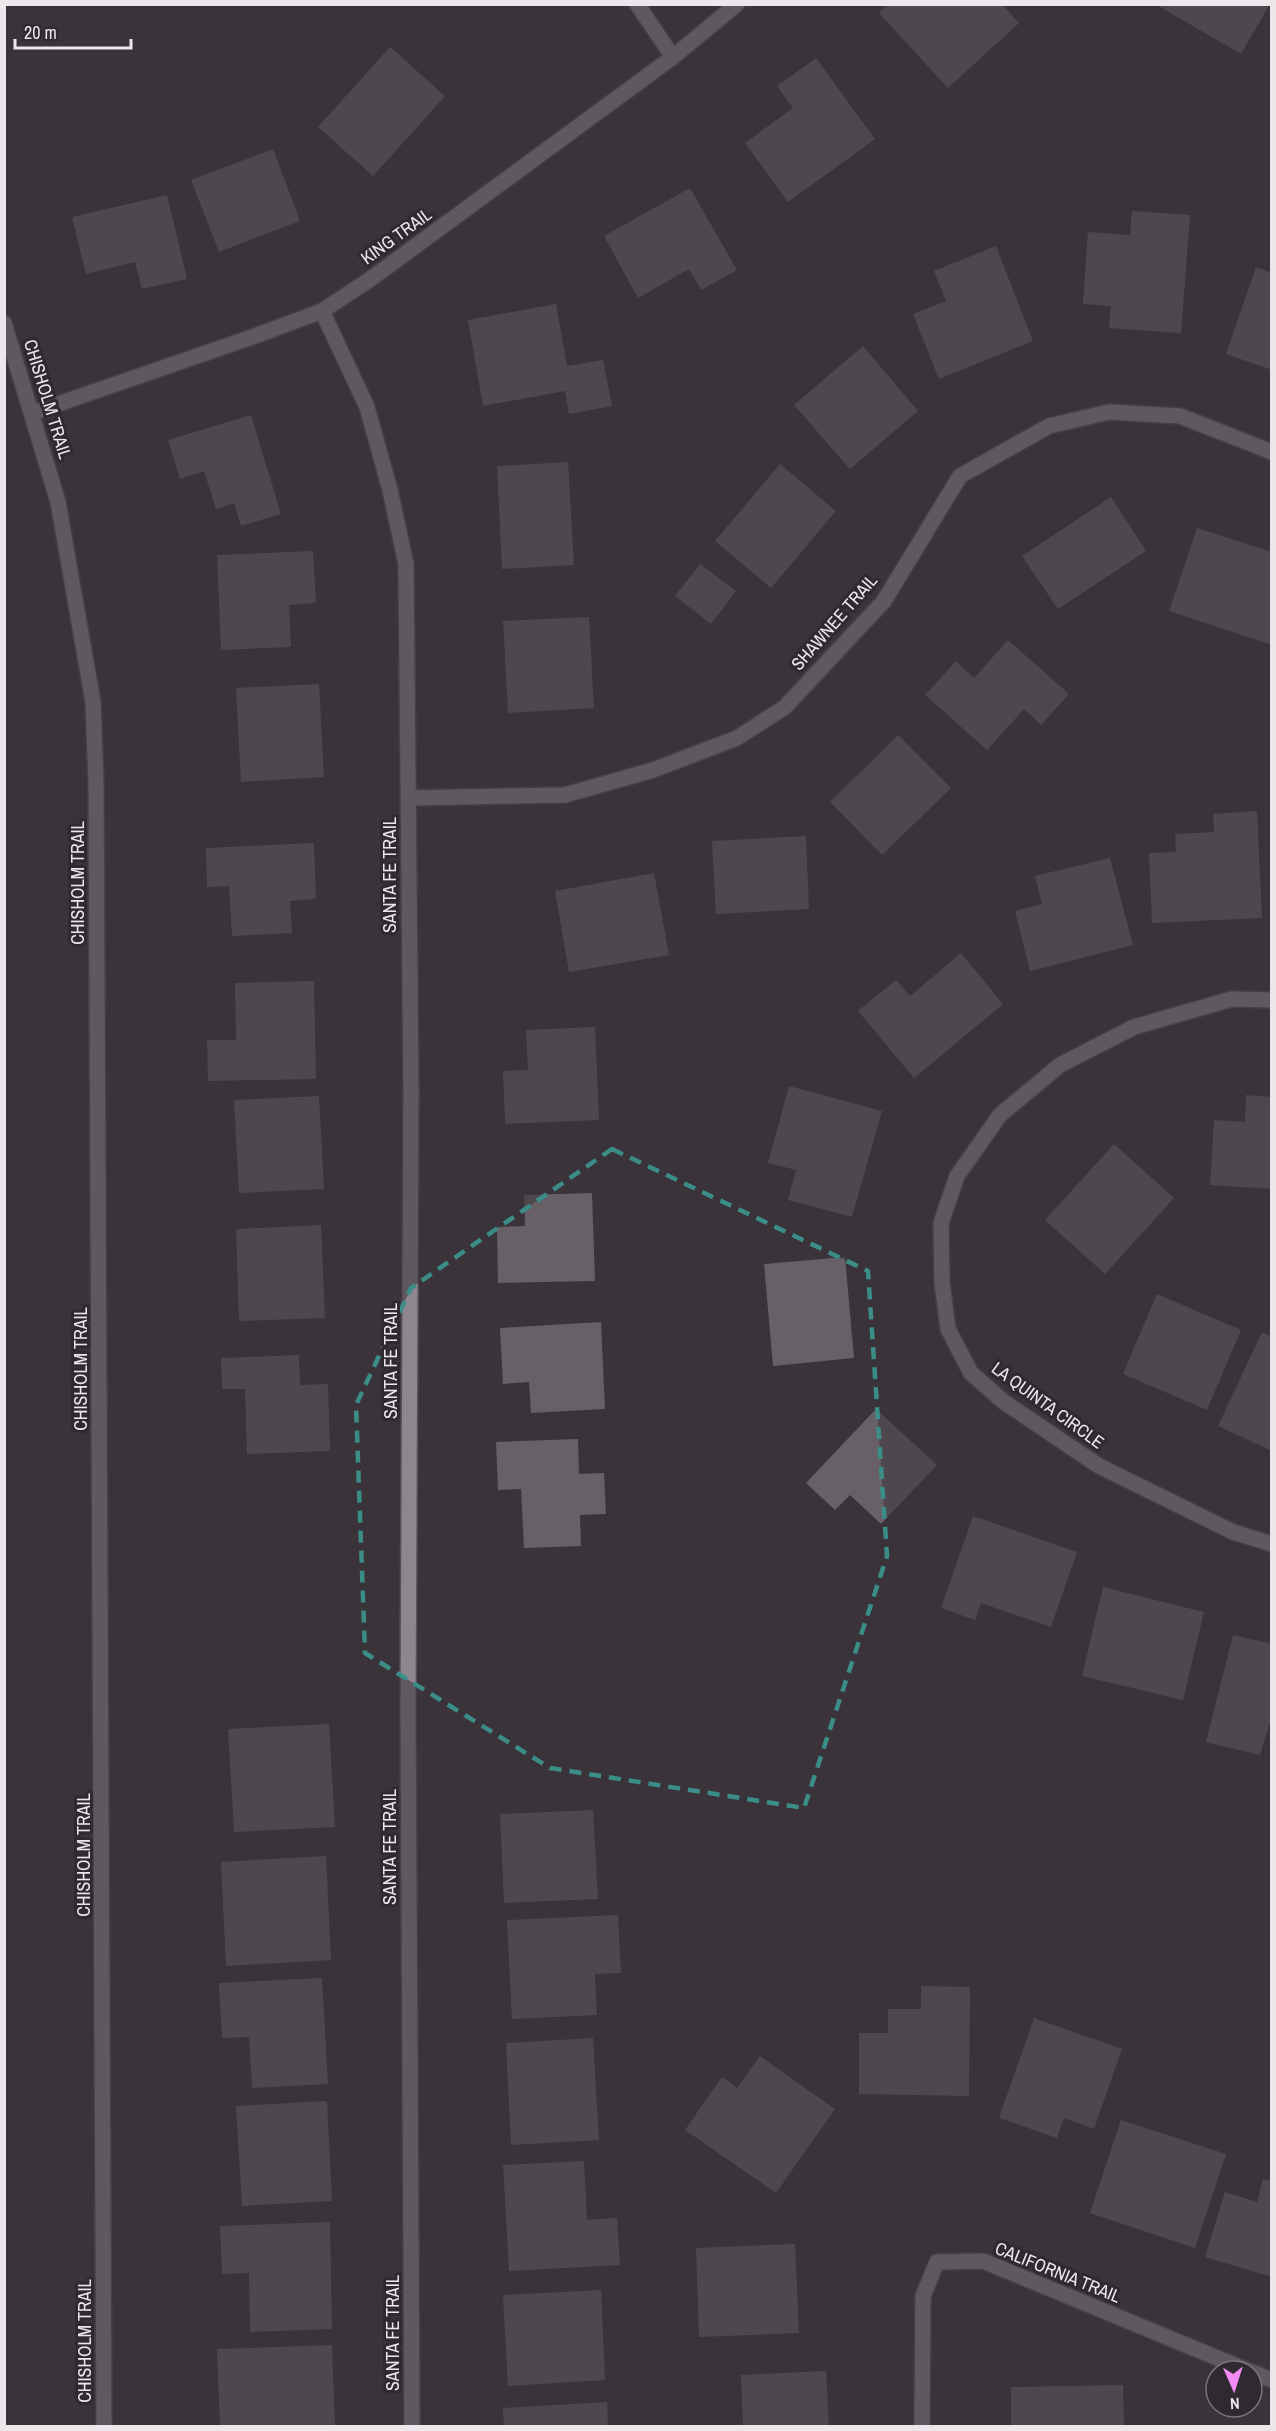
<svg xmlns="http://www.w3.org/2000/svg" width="1276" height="2431" font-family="'Archivo Narrow',sans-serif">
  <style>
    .building { fill: #676067 }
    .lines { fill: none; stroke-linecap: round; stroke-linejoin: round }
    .minor-casing { stroke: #565056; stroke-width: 18 }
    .minor { stroke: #8e868e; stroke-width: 15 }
    .marked { fill: none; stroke: #3b8d87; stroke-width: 4.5; stroke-dasharray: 12 8; stroke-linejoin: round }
    .labels { text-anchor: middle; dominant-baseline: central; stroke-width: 6; stroke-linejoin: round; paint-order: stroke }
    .street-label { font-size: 18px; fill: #ebe7eb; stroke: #2f2930 }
  </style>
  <rect width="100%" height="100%" fill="#3a333a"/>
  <g class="building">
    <path d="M 888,4 L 1002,4 L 1019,23 L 948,88 L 879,13 Z"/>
    <path d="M 1155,4 L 1270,4 L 1241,54 Z"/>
    <path d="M 390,47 L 445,96 L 373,176 L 318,127 Z"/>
    <path d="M 816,58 L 875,139 L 788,202 L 745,143 L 793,108 L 777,86 Z"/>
    <path d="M 273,149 L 300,221 L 219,252 L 191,180 Z"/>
    <path d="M 690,188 L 737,270 L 701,290 L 689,269 L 638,298 L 604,236 Z"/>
    <path d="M 167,195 L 187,279 L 142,289 L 135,262 L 86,274 L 72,217 Z"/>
    <path d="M 1132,211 L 1190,215 L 1181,333 L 1109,328 L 1111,306 L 1083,304 L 1088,232 L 1130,235 Z"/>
    <path d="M 996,246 L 1033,341 L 939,379 L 913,314 L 946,301 L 934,271 Z"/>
    <path d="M 1256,267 L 1272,273 L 1272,370 L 1226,354 Z"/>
    <path d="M 556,304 L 567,366 L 603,360 L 612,406 L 569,414 L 565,391 L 483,406 L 468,320 Z"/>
    <path d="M 863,346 L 918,411 L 850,469 L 794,405 Z"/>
    <path d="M 251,415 L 281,514 L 241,526 L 234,503 L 216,509 L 204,471 L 180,479 L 168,440 Z"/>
    <path d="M 568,462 L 574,565 L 502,569 L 497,466 Z"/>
    <path d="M 780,464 L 836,511 L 771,588 L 715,541 Z"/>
    <path d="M 1111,497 L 1146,551 L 1058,609 L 1022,556 Z"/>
    <path d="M 1197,528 L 1272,552 L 1272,645 L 1169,611 Z"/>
    <path d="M 313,551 L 316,603 L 289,605 L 291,647 L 221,650 L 217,555 Z"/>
    <path d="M 700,564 L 736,591 L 711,624 L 675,596 Z"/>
    <path d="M 589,617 L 594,708 L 508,713 L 503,621 Z"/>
    <path d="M 1008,640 L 1069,694 L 1041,725 L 1024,709 L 987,750 L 925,695 L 956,661 L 974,678 Z"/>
    <path d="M 319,684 L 324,777 L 241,782 L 236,688 Z"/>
    <path d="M 898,735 L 951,788 L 882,855 L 830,802 Z"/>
    <path d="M 1257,811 L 1262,918 L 1152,923 L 1149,853 L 1176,852 L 1175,834 L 1214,832 L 1213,814 Z"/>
    <path d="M 806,836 L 809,909 L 716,914 L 712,841 Z"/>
    <path d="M 314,843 L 316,899 L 290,901 L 292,933 L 232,936 L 229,886 L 207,887 L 206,848 Z"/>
    <path d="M 1110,858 L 1133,945 L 1030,971 L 1015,911 L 1042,904 L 1035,876 Z"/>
    <path d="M 654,873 L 669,955 L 569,972 L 555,891 Z"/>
    <path d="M 961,953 L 1003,1004 L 914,1078 L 858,1011 L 896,980 L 910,996 Z"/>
    <path d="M 314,981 L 316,1079 L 208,1081 L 207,1040 L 236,1040 L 235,983 Z"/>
    <path d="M 595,1027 L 599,1120 L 505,1124 L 503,1071 L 528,1070 L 526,1030 Z"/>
    <path d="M 789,1086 L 882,1111 L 852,1217 L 788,1200 L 796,1170 L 768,1163 Z"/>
    <path d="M 1246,1095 L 1272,1097 L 1272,1189 L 1210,1185 L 1214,1120 L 1245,1122 Z"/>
    <path d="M 319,1096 L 324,1189 L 239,1193 L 234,1100 Z"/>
    <path d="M 1114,1144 L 1174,1198 L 1105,1274 L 1045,1220 Z"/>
    <path d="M 592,1193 L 595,1281 L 498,1283 L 497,1227 L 525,1226 L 524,1195 Z"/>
    <path d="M 321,1225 L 325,1318 L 239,1321 L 236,1229 Z"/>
    <path d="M 845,1257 L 854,1358 L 773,1366 L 764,1264 Z"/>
    <path d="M 1157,1294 L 1241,1330 L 1207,1410 L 1123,1374 Z"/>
    <path d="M 601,1322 L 605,1409 L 531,1413 L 529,1382 L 503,1384 L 500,1328 Z"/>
    <path d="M 1262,1332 L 1272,1337 L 1272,1451 L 1218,1426 Z"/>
    <path d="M 299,1355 L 300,1385 L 328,1384 L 330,1451 L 247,1454 L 245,1389 L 222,1389 L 221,1358 Z"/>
    <path d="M 876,1409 L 937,1465 L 881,1524 L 850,1495 L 835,1510 L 806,1483 Z"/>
    <path d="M 578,1439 L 579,1474 L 604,1473 L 606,1514 L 580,1515 L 581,1546 L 524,1548 L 521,1489 L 498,1490 L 496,1442 Z"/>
    <path d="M 973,1516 L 1077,1552 L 1051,1627 L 981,1603 L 975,1620 L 941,1608 Z"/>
    <path d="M 1103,1587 L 1204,1612 L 1183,1700 L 1082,1676 Z"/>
    <path d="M 1233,1635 L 1272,1644 L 1272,1715 L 1260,1755 L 1206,1742 Z"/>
    <path d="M 329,1724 L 335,1827 L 234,1832 L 228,1729 Z"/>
    <path d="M 593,1810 L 598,1899 L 504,1903 L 500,1814 Z"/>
    <path d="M 326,1856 L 331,1960 L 226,1966 L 221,1862 Z"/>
    <path d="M 618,1915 L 621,1973 L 595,1974 L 597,2015 L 512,2019 L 507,1920 Z"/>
    <path d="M 322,1978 L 328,2084 L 252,2088 L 249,2037 L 222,2038 L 219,1983 Z"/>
    <path d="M 921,1986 L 970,1987 L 969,2096 L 859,2094 L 859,2033 L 888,2033 L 888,2009 L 921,2009 Z"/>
    <path d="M 1034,2018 L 1122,2049 L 1094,2129 L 1064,2118 L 1057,2138 L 999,2118 Z"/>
    <path d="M 593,2038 L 599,2140 L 511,2145 L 506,2043 Z"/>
    <path d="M 760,2056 L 835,2109 L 776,2193 L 685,2130 L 722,2077 L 737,2088 Z"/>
    <path d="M 327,2101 L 332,2201 L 242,2206 L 236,2106 Z"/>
    <path d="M 1121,2120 L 1226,2154 L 1195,2248 L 1090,2213 Z"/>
    <path d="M 584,2161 L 587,2220 L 617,2218 L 620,2265 L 509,2271 L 503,2165 Z"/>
    <path d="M 1263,2179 L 1272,2181 L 1272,2277 L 1205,2257 L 1225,2192 L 1257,2202 Z"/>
    <path d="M 330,2222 L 332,2329 L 250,2332 L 249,2273 L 222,2274 L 220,2226 Z"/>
    <path d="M 795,2244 L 799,2333 L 699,2337 L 696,2248 Z"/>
    <path d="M 601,2290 L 605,2380 L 508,2386 L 503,2295 Z"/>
    <path d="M 332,2345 L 335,2426 L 220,2426 L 217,2349 Z"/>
    <path d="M 826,2371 L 829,2426 L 743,2426 L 741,2375 Z"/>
    <path d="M 1123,2385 L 1124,2426 L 1011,2426 L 1011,2387 Z"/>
    <path d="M 607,2402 L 608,2426 L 504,2426 L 503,2408 Z"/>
  </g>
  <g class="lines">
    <defs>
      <g id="minor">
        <path d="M 637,4 L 673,57"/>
        <path d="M 322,311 L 367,407 L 390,490 L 406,564 L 411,1091 L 408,1712 L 412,2426"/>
        <path d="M 4,323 L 58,502 L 93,702 L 96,781 L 104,2426"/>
        <path d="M 32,413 L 255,336 L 322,311 L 372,278 L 673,57 L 737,4"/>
        <path d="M 408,798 L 565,795 L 653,770 L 737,738 L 785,707 L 884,601 L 960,476 L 1049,426 L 1109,412 L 1180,416 L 1272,452"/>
        <path d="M 1272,1000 L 1232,999 L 1134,1027 L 1060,1065 L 1000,1115 L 957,1176 L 941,1223 L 942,1283 L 948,1329 L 971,1373 L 1004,1402 L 1099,1466 L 1233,1532 L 1272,1544"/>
        <path d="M 1252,2372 L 1272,2380"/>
        <path d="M 922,2426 L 923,2296 L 937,2262 L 983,2261 L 1249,2371"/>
      </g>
    </defs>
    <use href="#minor" class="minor-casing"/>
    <use href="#minor" class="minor"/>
  </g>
  <path d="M0 0H1276V2431H0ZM 612,1149 L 868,1271 L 887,1556 L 804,1808 L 550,1768 L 365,1653 L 356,1405 L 411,1288 Z" fill="#3a333a" fill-opacity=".55" fill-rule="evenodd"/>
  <path class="marked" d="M 612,1149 L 868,1271 L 887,1556 L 804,1808 L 550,1768 L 365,1653 L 356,1405 L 411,1288 Z"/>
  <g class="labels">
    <g class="street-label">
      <text transform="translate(396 236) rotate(-36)">KING TRAIL</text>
      <text transform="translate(48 399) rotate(73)">CHISHOLM TRAIL</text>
      <text transform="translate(834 622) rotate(-49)">SHAWNEE TRAIL</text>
      <text transform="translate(389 875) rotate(-90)">SANTA FE TRAIL</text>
      <text transform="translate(77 883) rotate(-90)">CHISHOLM TRAIL</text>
      <text transform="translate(390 1361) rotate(-90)">SANTA FE TRAIL</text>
      <text transform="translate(80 1369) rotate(-90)">CHISHOLM TRAIL</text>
      <text transform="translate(1048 1405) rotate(36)">LA QUINTA CIRCLE</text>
      <text transform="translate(389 1847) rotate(-90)">SANTA FE TRAIL</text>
      <text transform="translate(83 1855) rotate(-90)">CHISHOLM TRAIL</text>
      <text transform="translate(1058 2272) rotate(22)">CALIFORNIA TRAIL</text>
      <text transform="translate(392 2333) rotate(-90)">SANTA FE TRAIL</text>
      <text transform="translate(84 2341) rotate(-90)">CHISHOLM TRAIL</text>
    </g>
  </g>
  <rect width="1276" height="2431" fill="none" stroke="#ebe7eb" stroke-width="12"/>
  <g transform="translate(1234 2389) rotate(177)"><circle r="28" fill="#2f2930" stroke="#7a757b" stroke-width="1.5"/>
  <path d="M0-4.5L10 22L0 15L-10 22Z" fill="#f28af3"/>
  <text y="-9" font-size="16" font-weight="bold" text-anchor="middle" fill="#ebe7eb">N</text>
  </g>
  <path d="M15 39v9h116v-9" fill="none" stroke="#ebe7eb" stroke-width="3"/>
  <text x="24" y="39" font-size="18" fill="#ebe7eb" stroke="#2f2930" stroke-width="4.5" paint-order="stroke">20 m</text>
</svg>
